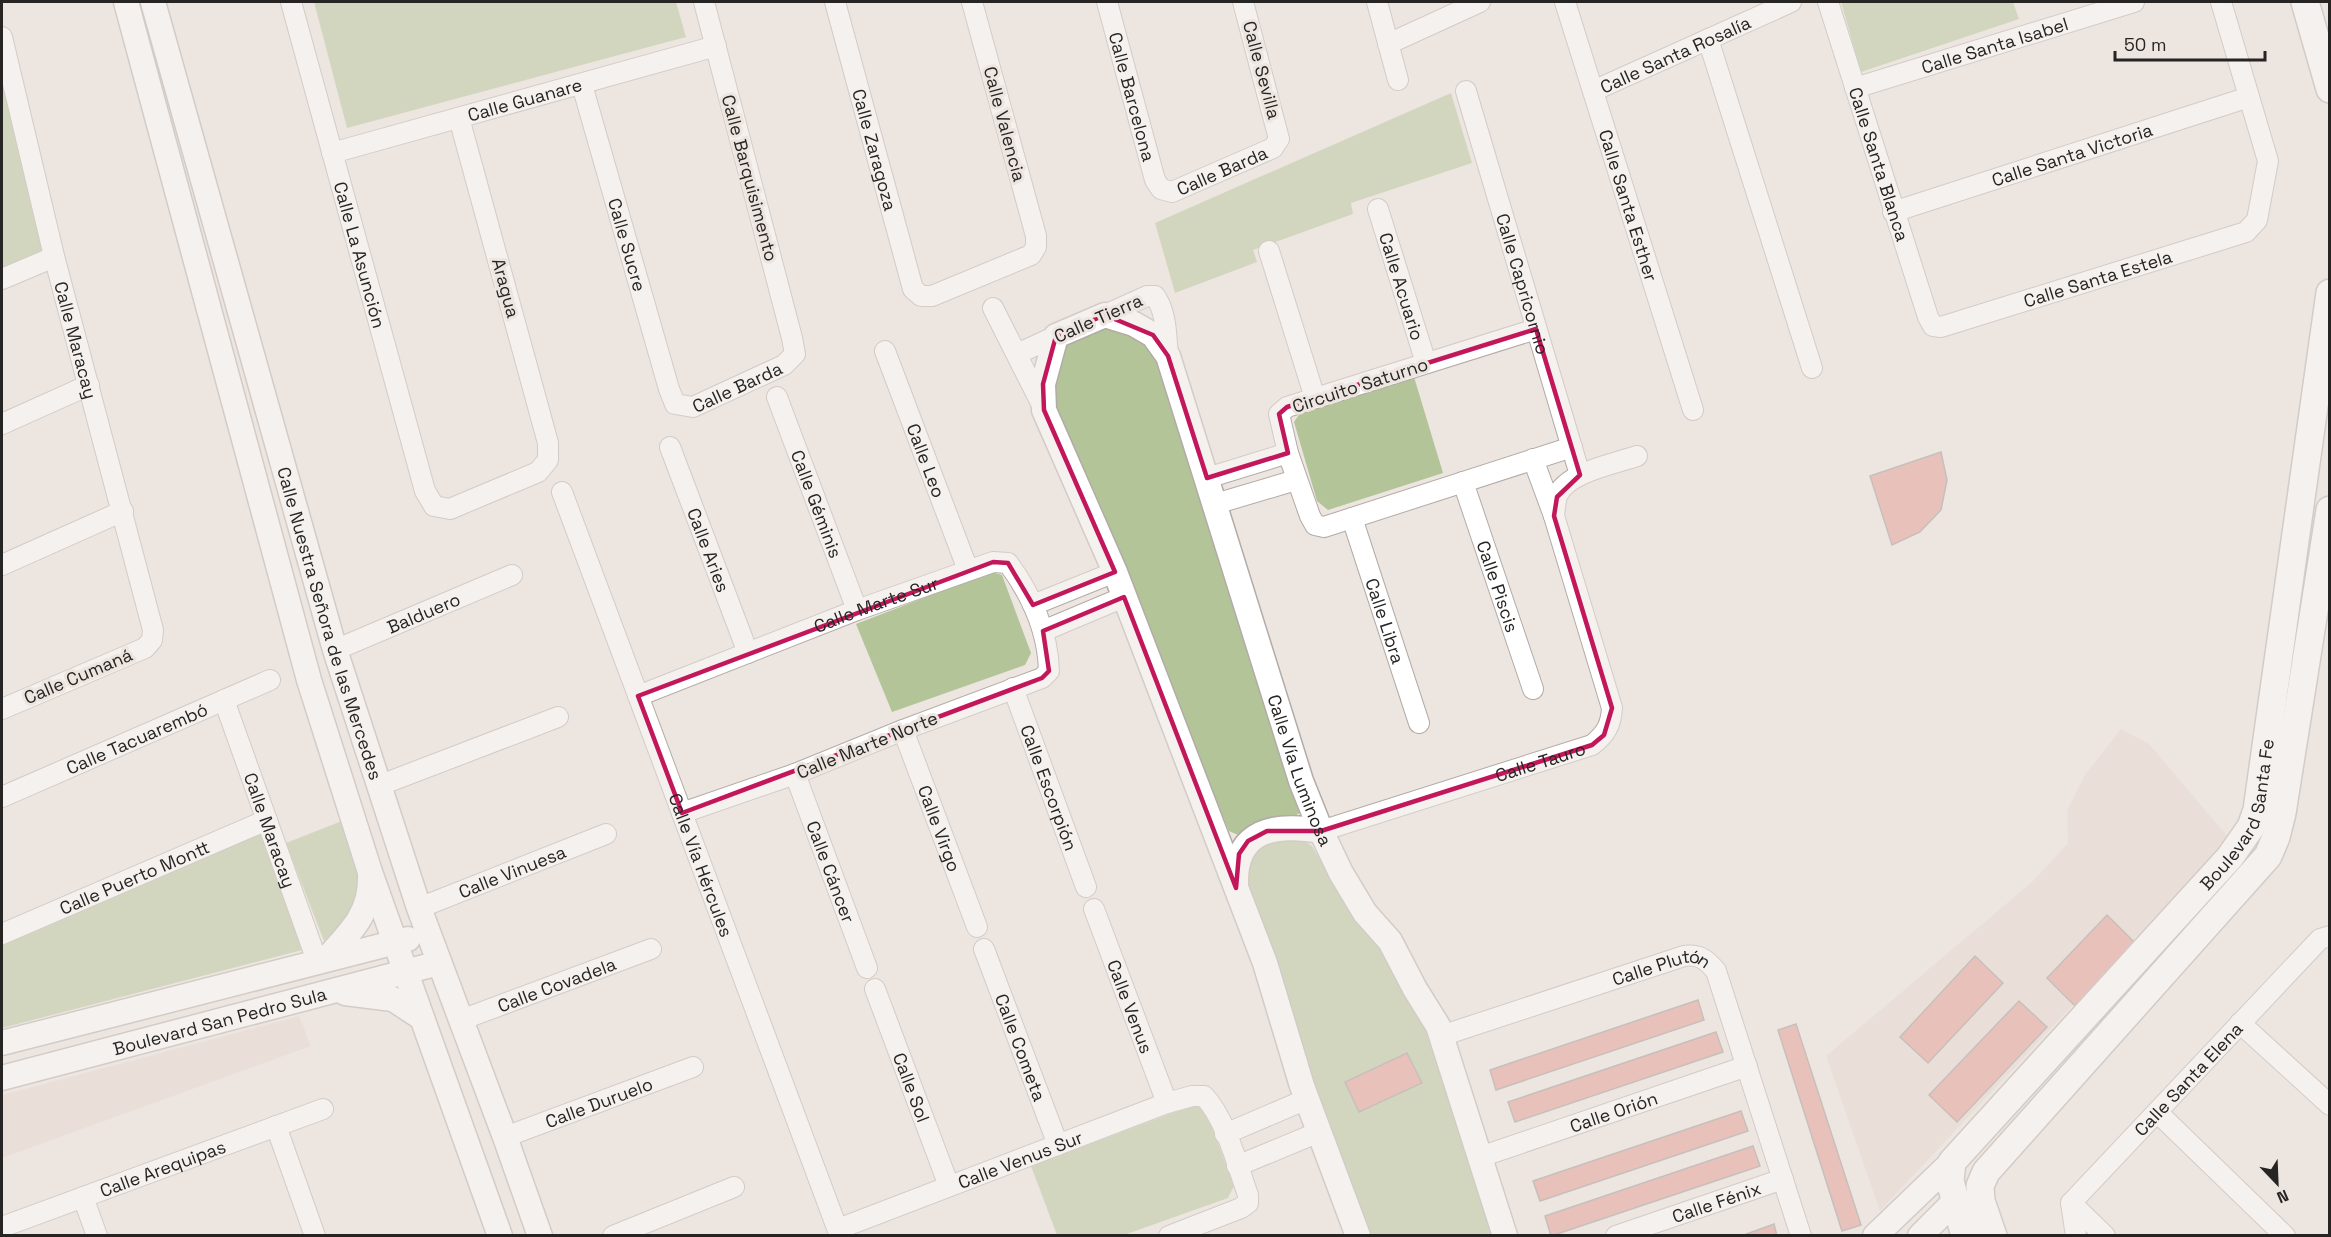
<svg xmlns="http://www.w3.org/2000/svg" width="2331" height="1237" font-family="'Space Grotesk',sans-serif">
  <style>
    .built { fill: #e7d8cf }
    .green { fill: #b2c498 }
    .building { fill: #e3978d; stroke: #99908f; stroke-width: 1.5 }
    .lines { fill: none; stroke-linecap: round; stroke-linejoin: round }
    .minor-casing { stroke: #b3aba7; stroke-width: 22 }
    .tertiary-casing { stroke: #b3aba7; stroke-width: 27 }
    .secondary-casing { stroke: #b3aba7; stroke-width: 30 }
    .minor { stroke: #fff; stroke-width: 20 }
    .tertiary { stroke: #fff; stroke-width: 24 }
    .secondary { stroke: #fff; stroke-width: 27 }
    .marked { fill: none; stroke: #c2185b; stroke-width: 4.5; stroke-linejoin: round }
    .labels { text-anchor: middle; dominant-baseline: central; stroke-width: 6; stroke-linejoin: round; paint-order: stroke }
    .street-label { font-size: 18px; fill: #272523; stroke: #ede5e0 }
  </style>
  <rect width="100%" height="100%" fill="#ede5e0"/>
  <g class="built">
    <path d="M 2121,729 L 2149,744 L 2229,838 L 1880,1211 L 1826,1056 L 2033,881 L 2068,843 L 2067,811 L 2084,776 Z"/>
    <path d="M 299,1016 L 311,1046 L 2,1158 L 2,1095 Z"/>
  </g>
  <g class="green">
    <path d="M 314,2 L 676,2 L 686,37 L 347,128 Z"/>
    <path d="M 1841,2 L 2013,2 L 2019,19 L 1861,72 Z"/>
    <path d="M 2,51 L 54,256 L 2,278 Z"/>
    <path d="M 1451,93 L 1472,163 L 1351,203 L 1353,214 L 1253,250 L 1257,262 L 1175,293 L 1155,223 Z"/>
    <path d="M 1111,324 L 1138,333 L 1161,358 L 1301,812 C 1292,819 1285,816 1273,818 C 1260,820 1249,827 1238,835 L 1229,831 L 1050,397 L 1063,344 Z"/>
    <path d="M 1414,377 L 1443,473 L 1328,510 L 1317,501 L 1294,422 L 1301,412 Z"/>
    <path d="M 991,572 L 1002,575 L 1031,653 L 1025,665 L 892,712 L 856,624 Z"/>
    <path d="M 347,819 C 350,833 364,872 363,883 C 363,903 338,929 324,941 L 286,843 Z"/>
    <path d="M 263,832 L 306,949 L 2,1028 L 2,943 Z"/>
    <path d="M 1301,839 L 1312,846 L 1354,918 L 1389,952 L 1431,1029 L 1501,1235 L 1367,1235 L 1326,1128 L 1244,876 L 1259,840 Z"/>
    <path d="M 1194,1105 L 1205,1108 L 1234,1186 L 1228,1198 L 1124,1235 L 1057,1235 L 1031,1166 Z"/>
  </g>
  <g class="building">
    <path d="M 1941,452 L 1947,480 L 1941,510 L 1920,532 L 1892,545 L 1870,476 Z"/>
    <path d="M 2107,915 L 2135,943 L 2075,1006 L 2047,978 Z"/>
    <path d="M 1975,956 L 2003,983 L 1928,1063 L 1900,1037 Z"/>
    <path d="M 1698,1000 L 1704,1020 L 1496,1090 L 1490,1070 Z"/>
    <path d="M 2019,1001 L 2047,1027 L 1957,1122 L 1929,1095 Z"/>
    <path d="M 1796,1024 L 1861,1225 L 1842,1231 L 1778,1030 Z"/>
    <path d="M 1716,1032 L 1723,1052 L 1515,1122 L 1508,1102 Z"/>
    <path d="M 1407,1053 L 1422,1083 L 1359,1112 L 1345,1082 Z"/>
    <path d="M 1741,1111 L 1748,1131 L 1540,1201 L 1533,1181 Z"/>
    <path d="M 1753,1146 L 1760,1166 L 1551,1236 L 1545,1216 Z"/>
    <path d="M 1774,1224 L 1777,1236 L 1741,1236 Z"/>
  </g>
  <g class="lines">
    <defs>
      <g id="minor">
        <path id="s1" d="M 291,2 L 425,491 L 434,506 L 450,509 L 538,472 L 548,460 L 548,443 L 459,118"/>
        <path id="s2" d="M 835,2 L 913,289 L 921,296 L 932,296 L 1031,255 L 1036,247 L 1036,236 L 972,2"/>
        <path id="s3" d="M 1107,2 L 1155,180 L 1161,189 L 1172,192 L 1273,148 L 1279,139 L 1243,2"/>
        <path d="M 1377,2 L 1398,80"/>
        <path id="s4" d="M 1565,2 L 1693,410"/>
        <path id="s5" d="M 1828,2 L 1928,317 L 1933,326 L 1941,327 L 2246,232 L 2257,220 L 2268,161 L 2221,2"/>
        <path id="s6" d="M 2,37 L 54,256 L 153,630 L 152,640 L 145,648 L 2,709"/>
        <path d="M 1708,39 L 1812,368"/>
        <path d="M 1388,44 L 1480,2"/>
        <path id="s7" d="M 582,85 L 669,389 L 675,404 L 693,407 L 784,365 L 795,354 L 792,338 L 704,2"/>
        <path id="s8" d="M 1855,88 L 2134,2"/>
        <path id="s9" d="M 1466,91 L 1580,475"/>
        <path id="s10" d="M 1593,91 L 1791,2"/>
        <path id="s11" d="M 332,153 L 716,46"/>
        <path id="s12" d="M 1378,209 L 1426,363"/>
        <path id="s13" d="M 1893,212 L 2249,97"/>
        <path d="M 1269,251 L 1315,398"/>
        <path d="M 2,279 L 54,257"/>
        <path d="M 993,308 L 1043,407"/>
        <path d="M 1105,315 L 1147,296 L 1155,296 C 1167,313 1166,336 1168,356"/>
        <path d="M 1536,329 L 1287,407 L 1279,414 L 1288,453 L 1310,516 L 1315,525 L 1324,527 L 1572,447"/>
        <path id="s14" d="M 885,351 L 968,570"/>
        <path d="M 1017,354 L 1056,336"/>
        <path id="s15" d="M 777,397 L 857,610"/>
        <path d="M 2,424 L 89,385"/>
        <path id="s16" d="M 670,447 L 748,653"/>
        <path d="M 1533,459 L 1554,516"/>
        <path d="M 1207,478 L 1288,453"/>
        <path id="s17" d="M 1463,482 L 1533,689"/>
        <path id="s18" d="M 562,492 L 840,1236"/>
        <path d="M 1215,504 L 1296,480"/>
        <path id="s19" d="M 1352,518 L 1419,723"/>
        <path d="M 2,565 L 123,511"/>
        <path d="M 1033,605 L 1115,572"/>
        <path d="M 1043,631 L 1124,597"/>
        <path id="s20" d="M 335,650 L 512,575"/>
        <path id="s21" d="M 1013,688 L 1086,887"/>
        <path id="s22" d="M 638,696 L 857,610 L 993,562 L 1008,563 C 1031,594 1048,632 1049,671 L 1042,678 L 903,730 L 795,774 L 682,813"/>
        <path id="s23" d="M 224,700 L 317,961"/>
        <path id="s24" d="M 903,730 L 977,927"/>
        <path id="s25" d="M 795,774 L 867,968"/>
        <path d="M 378,786 L 558,717"/>
        <path id="s26" d="M 2,797 L 270,680"/>
        <path id="s27" d="M 1321,831 L 1592,745 C 1606,734 1611,725 1612,708 L 1554,516 C 1555,510 1555,502 1557,496 C 1567,472 1614,464 1637,456"/>
        <path id="s28" d="M 419,908 L 606,834"/>
        <path id="s29" d="M 1094,909 L 1167,1103"/>
        <path id="s30" d="M 2,934 L 267,820"/>
        <path id="s31" d="M 984,949 L 1058,1145"/>
        <path id="s32" d="M 875,989 L 949,1186"/>
        <path id="s33" d="M 461,1020 L 651,949"/>
        <path d="M 2240,1023 L 2330,1105"/>
        <path id="s34" d="M 1441,1036 L 1684,956 C 1699,954 1706,959 1716,971 L 1801,1236"/>
        <path d="M 2157,1112 L 2285,1236"/>
        <path d="M 276,1126 L 315,1236"/>
        <path d="M 1225,1134 L 1307,1099"/>
        <path id="s35" d="M 505,1137 L 693,1067"/>
        <path id="s36" d="M 1480,1157 L 1747,1066"/>
        <path d="M 1237,1166 L 1319,1132"/>
        <path d="M 83,1197 L 97,1236"/>
        <path d="M 2071,1203 L 2105,1236"/>
        <path id="s37" d="M 2,1227 L 323,1109"/>
        <path id="s38" d="M 838,1229 L 1167,1103 L 1192,1096 L 1204,1096 C 1226,1119 1237,1165 1248,1195 L 1248,1203 L 1241,1208 L 1169,1236"/>
        <path d="M 613,1236 L 734,1187"/>
        <path id="s39" d="M 1616,1236 L 1783,1179"/>
        <path id="s40" d="M 2076,1236 L 2071,1203 L 2320,939 L 2330,936"/>
      </g>
      <g id="tertiary">
        <path d="M 126,2 L 309,680 L 370,872 L 500,1236"/>
        <path id="s41" d="M 153,2 L 335,650 L 419,908 L 505,1137 L 540,1236"/>
        <path d="M 1236,885 C 1234,829 1275,823 1321,831"/>
        <path d="M 326,959 C 349,934 371,914 370,877"/>
        <path d="M 345,993 L 393,999 L 422,1018"/>
        <path d="M 2,1043 L 408,939"/>
        <path id="s42" d="M 2,1078 L 439,963"/>
        <path id="s43" d="M 1358,1236 L 1302,1086 L 1265,963 L 1115,572 L 1044,410 L 1043,384 L 1056,336 L 1105,315 L 1134,324 L 1153,335 L 1168,356 L 1301,781 L 1321,831 L 1341,873 L 1365,913 L 1390,941 L 1415,989 L 1438,1026 L 1505,1236"/>
        <path d="M 1875,1236 L 1952,1162"/>
        <path d="M 1920,1236 L 1954,1202"/>
      </g>
      <g id="secondary">
        <path d="M 2305,2 L 2330,89"/>
        <path id="s44" d="M 1965,1236 L 1950,1181 L 1952,1162 L 2230,857 L 2251,827 L 2257,810 L 2330,293"/>
        <path d="M 1993,1236 L 1981,1201 L 1980,1186 L 1986,1172 L 2268,856 L 2276,837 L 2282,813 L 2330,510"/>
      </g>
    </defs>
    <use href="#minor" class="minor-casing"/>
    <use href="#tertiary" class="tertiary-casing"/>
    <use href="#secondary" class="secondary-casing"/>
    <use href="#minor" class="minor"/>
    <use href="#tertiary" class="tertiary"/>
    <use href="#secondary" class="secondary"/>
  </g>
  <path d="M0 0H2331V1237H0ZM 1105,315 L 1153,335 L 1168,356 L 1207,478 L 1288,453 L 1279,414 L 1287,407 L 1536,329 L 1580,475 L 1557,497 L 1554,516 L 1612,708 L 1604,735 L 1592,745 L 1321,831 L 1267,831 L 1248,841 L 1239,854 L 1236,888 L 1124,597 L 1043,631 L 1049,671 L 1042,678 L 682,813 L 638,696 L 993,562 L 1008,563 L 1033,605 L 1115,572 L 1044,410 L 1043,384 L 1056,336 Z" fill="#ede5e0" fill-opacity=".55" fill-rule="evenodd"/>
  <path class="marked" d="M 1105,315 L 1153,335 L 1168,356 L 1207,478 L 1288,453 L 1279,414 L 1287,407 L 1536,329 L 1580,475 L 1557,497 L 1554,516 L 1612,708 L 1604,735 L 1592,745 L 1321,831 L 1267,831 L 1248,841 L 1239,854 L 1236,888 L 1124,597 L 1043,631 L 1049,671 L 1042,678 L 682,813 L 638,696 L 993,562 L 1008,563 L 1033,605 L 1115,572 L 1044,410 L 1043,384 L 1056,336 Z"/>
  <g class="labels">
    <g class="street-label">
      <text stroke="none"><textPath href="#s8" startOffset="146">Calle Santa Isabel</textPath></text>
      <text stroke="none"><textPath href="#s10" startOffset="90">Calle Santa Rosalía</textPath></text>
      <text transform="translate(1262 70) rotate(75)">Calle Sevilla</text>
      <text stroke="none"><textPath href="#s3" startOffset="98">Calle Barcelona</textPath></text>
      <text stroke="none"><textPath href="#s11" startOffset="200">Calle Guanare</textPath></text>
      <text transform="translate(1005 124) rotate(75)">Calle Valencia</text>
      <text stroke="none"><textPath href="#s2" startOffset="153">Calle Zaragoza</textPath></text>
      <text stroke="none"><textPath href="#s13" startOffset="188">Calle Santa Victoria</textPath></text>
      <text stroke="none"><textPath href="#s5" startOffset="170">Calle Santa Blanca</textPath></text>
      <text stroke="none"><textPath href="#s3" startOffset="261">Calle Barda</textPath></text>
      <text transform="translate(750 178) rotate(75)">Calle Barquisimento</text>
      <text stroke="none"><textPath href="#s4" startOffset="213">Calle Santa Esther</textPath></text>
      <text stroke="none"><textPath href="#s7" startOffset="166">Calle Sucre</textPath></text>
      <text stroke="none"><textPath href="#s1" startOffset="262">Calle La Asunción</textPath></text>
      <text stroke="none"><textPath href="#s5" startOffset="513">Calle Santa Estela</textPath></text>
      <text stroke="none"><textPath href="#s9" startOffset="201">Calle Capricornio</textPath></text>
      <text stroke="none"><textPath href="#s12" startOffset="81">Calle Acuario</textPath></text>
      <text transform="translate(506 288) rotate(75)">Aragua</text>
      <text transform="translate(1098 318) rotate(-24)">Calle Tierra</text>
      <text stroke="none"><textPath href="#s6" startOffset="312">Calle Maracay</textPath></text>
      <text stroke="none"><textPath href="#s7" startOffset="399">Calle Barda</textPath></text>
      <text transform="translate(1360 385) rotate(-18)">Circuito Saturno</text>
      <text stroke="none"><textPath href="#s14" startOffset="117">Calle Leo</textPath></text>
      <text stroke="none"><textPath href="#s15" startOffset="114">Calle Géminis</textPath></text>
      <text stroke="none"><textPath href="#s16" startOffset="110">Calle Aries</textPath></text>
      <text stroke="none"><textPath href="#s17" startOffset="110">Calle Piscis</textPath></text>
      <text stroke="none"><textPath href="#s22" startOffset="255">Calle Marte Sur</textPath></text>
      <text stroke="none"><textPath href="#s20" startOffset="96">Balduero</textPath></text>
      <text stroke="none"><textPath href="#s19" startOffset="108">Calle Libra</textPath></text>
      <text stroke="none"><textPath href="#s41" startOffset="646">Calle Nuestra Señora de las Mercedes</textPath></text>
      <text transform="translate(78 676) rotate(-23)">Calle Cumaná</text>
      <text stroke="none"><textPath href="#s26" startOffset="147">Calle Tacuarembó</textPath></text>
      <text transform="translate(867 745) rotate(-22)">Calle Marte Norte</text>
      <text stroke="none"><textPath href="#s27" startOffset="230">Calle Tauro</textPath></text>
      <text stroke="none"><textPath href="#s43" startOffset="1526">Calle Vía Luminosa</textPath></text>
      <text stroke="none"><textPath href="#s21" startOffset="106">Calle Escorpión</textPath></text>
      <text stroke="none"><textPath href="#s44" startOffset="532">Boulevard Santa Fe</textPath></text>
      <text stroke="none"><textPath href="#s24" startOffset="105">Calle Virgo</textPath></text>
      <text stroke="none"><textPath href="#s23" startOffset="138">Calle Maracay</textPath></text>
      <text stroke="none"><textPath href="#s18" startOffset="398">Calle Vía Hércules</textPath></text>
      <text stroke="none"><textPath href="#s28" startOffset="100">Calle Vinuesa</textPath></text>
      <text stroke="none"><textPath href="#s25" startOffset="104">Calle Cáncer</textPath></text>
      <text stroke="none"><textPath href="#s30" startOffset="144">Calle Puerto Montt</textPath></text>
      <text stroke="none"><textPath href="#s34" startOffset="232">Calle Plutón</textPath></text>
      <text stroke="none"><textPath href="#s33" startOffset="102">Calle Covadela</textPath></text>
      <text stroke="none"><textPath href="#s29" startOffset="104">Calle Venus</textPath></text>
      <text stroke="none"><textPath href="#s42" startOffset="225">Boulevard San Pedro Sula</textPath></text>
      <text stroke="none"><textPath href="#s31" startOffset="105">Calle Cometa</textPath></text>
      <text stroke="none"><textPath href="#s40" startOffset="204">Calle Santa Elena</textPath></text>
      <text stroke="none"><textPath href="#s32" startOffset="105">Calle Sol</textPath></text>
      <text stroke="none"><textPath href="#s35" startOffset="100">Calle Duruelo</textPath></text>
      <text stroke="none"><textPath href="#s36" startOffset="141">Calle Orión</textPath></text>
      <text stroke="none"><textPath href="#s38" startOffset="195">Calle Venus Sur</textPath></text>
      <text stroke="none"><textPath href="#s37" startOffset="171">Calle Arequipas</textPath></text>
      <text stroke="none"><textPath href="#s39" startOffset="106">Calle Fénix</textPath></text>
    </g>
  </g>
  <rect width="2331" height="1237" fill="none" stroke="#272523" stroke-width="6"/>
  <g transform="translate(2277 1183) rotate(157)" stroke="#ede5e0" stroke-width="4.5" paint-order="stroke">
  <path d="M0-4.5L10 22L0 15L-10 22Z" fill="#272523"/>
  <text y="-9" font-size="16" font-weight="bold" text-anchor="middle" fill="#272523">N</text>
  </g>
  <path d="M2115 51v9h150v-9" fill="none" stroke="#272523" stroke-width="3"/>
  <text x="2124" y="51" font-size="18" fill="#272523" stroke="#ede5e0" stroke-width="4.5" paint-order="stroke">50 m</text>
</svg>
